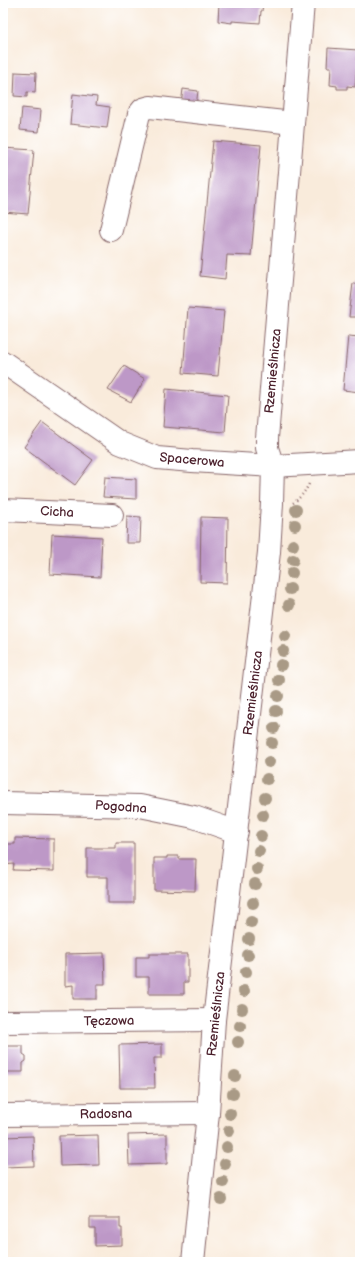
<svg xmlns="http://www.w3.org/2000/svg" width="363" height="1265" font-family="'Balsamiq Sans',sans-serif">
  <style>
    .building { fill: #bd98c7 }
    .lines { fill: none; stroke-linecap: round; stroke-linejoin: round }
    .minor-casing { stroke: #876669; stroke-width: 24 }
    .path { stroke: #876669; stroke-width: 2.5; stroke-dasharray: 1 3; stroke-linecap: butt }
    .minor { stroke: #fff; stroke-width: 22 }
    .tree { fill: #a99a86 }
    .labels { text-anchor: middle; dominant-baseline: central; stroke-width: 3.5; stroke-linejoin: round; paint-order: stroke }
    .street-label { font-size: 13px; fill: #4a1f2b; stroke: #fff }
  </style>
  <rect width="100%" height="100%" fill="#fff"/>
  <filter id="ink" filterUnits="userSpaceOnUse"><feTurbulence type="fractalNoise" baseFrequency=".025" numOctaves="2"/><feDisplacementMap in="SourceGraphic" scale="8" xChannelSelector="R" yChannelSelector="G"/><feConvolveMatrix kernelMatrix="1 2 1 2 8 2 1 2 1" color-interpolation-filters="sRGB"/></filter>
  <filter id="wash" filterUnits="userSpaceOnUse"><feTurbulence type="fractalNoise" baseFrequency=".012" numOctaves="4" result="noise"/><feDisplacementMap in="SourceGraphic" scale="16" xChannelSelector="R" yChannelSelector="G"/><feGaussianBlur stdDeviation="0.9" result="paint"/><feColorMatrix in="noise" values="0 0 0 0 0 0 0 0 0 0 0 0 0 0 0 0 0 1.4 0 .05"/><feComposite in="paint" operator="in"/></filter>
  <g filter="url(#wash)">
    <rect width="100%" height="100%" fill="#f9ebdb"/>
    <g id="blocks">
      <g class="building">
        <path d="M 219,3 L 263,3 L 262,11 L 261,11 L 260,23 L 232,21 L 232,23 L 218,21 Z"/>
        <path d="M 328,48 L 358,50 L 355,87 L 347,86 L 347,89 L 337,89 L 337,86 L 330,85 L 331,67 L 327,67 Z"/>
        <path d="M 15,72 L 36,73 L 35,93 L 27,92 L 27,97 L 14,96 Z"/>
        <path d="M 183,89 L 198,91 L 196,106 L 181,105 Z"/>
        <path d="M 73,94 L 97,97 L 96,105 L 110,107 L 107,128 L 70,124 Z"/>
        <path d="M 22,108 L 41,110 L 39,132 L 20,130 Z"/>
        <path d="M 213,141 L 261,145 L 251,256 L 227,255 L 225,279 L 200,276 Z"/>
        <path d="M 3,148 L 34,150 L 28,214 L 3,212 Z"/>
        <path d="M 353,283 L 360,284 L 360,317 L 349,317 Z"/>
        <path d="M 188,308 L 224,311 L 218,376 L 183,373 Z"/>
        <path d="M 348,336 L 360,337 L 360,392 L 343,390 Z"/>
        <path d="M 124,366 L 145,379 L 131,402 L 108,390 Z"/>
        <path d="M 166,389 L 228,395 L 225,432 L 163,427 Z"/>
        <path d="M 42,422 L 93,460 L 75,485 L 24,447 Z"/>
        <path d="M 105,477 L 136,479 L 136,499 L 103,497 Z"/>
        <path d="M 127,516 L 141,517 L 140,543 L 126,543 Z"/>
        <path d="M 201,517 L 228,518 L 227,583 L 200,582 Z"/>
        <path d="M 52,534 L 102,537 L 100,577 L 50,574 Z"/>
        <path d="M 15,838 L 54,839 L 54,871 L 13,870 L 14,864 L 3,865 L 3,844 L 15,844 Z"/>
        <path d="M 116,843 L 134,843 L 134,903 L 108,903 L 108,877 L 87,877 L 87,848 L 116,848 Z"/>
        <path d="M 167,856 L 179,856 L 179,859 L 196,859 L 195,891 L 154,890 L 154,858 L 167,858 Z"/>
        <path d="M 104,953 L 105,984 L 97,984 L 97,999 L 73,999 L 73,985 L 65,986 L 65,954 Z"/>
        <path d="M 149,954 L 188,954 L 188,982 L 184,982 L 184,994 L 149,994 L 149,977 L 136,977 L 136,957 L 149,957 Z"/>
        <path d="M 162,1044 L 162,1058 L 154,1058 L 155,1088 L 120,1088 L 119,1045 Z"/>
        <path d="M 3,1046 L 23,1046 L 23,1054 L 26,1056 L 26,1061 L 23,1063 L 23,1072 L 3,1072 Z"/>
        <path d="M 167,1134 L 167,1164 L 129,1165 L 128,1135 Z"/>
        <path d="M 98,1135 L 99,1165 L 60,1166 L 59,1136 Z"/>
        <path d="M 33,1136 L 34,1166 L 3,1167 L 3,1137 Z"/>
        <path d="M 90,1218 L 120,1218 L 120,1228 L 122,1228 L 122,1245 L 95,1246 L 95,1228 L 90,1228 Z"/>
      </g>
    </g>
  </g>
  <g filter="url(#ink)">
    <use href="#blocks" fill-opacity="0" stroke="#876669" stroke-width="1"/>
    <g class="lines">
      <defs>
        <g id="minor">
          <path d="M 111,230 L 139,114 L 143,109 L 150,107 L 293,123"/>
          <path d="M 3,362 L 120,443 L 157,458 L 192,461 L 273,466 L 360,461"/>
          <path d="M 3,510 L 112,515"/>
          <path d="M 3,803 L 140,806 L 194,817 L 237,832"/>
          <path d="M 3,1022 L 214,1020"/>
          <path d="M 3,1115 L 208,1113"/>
          <path d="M 193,1262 L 208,1113 L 214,1020 L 269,552 L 272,503 L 273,466 L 267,448 L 267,438 L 303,3"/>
        </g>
      </defs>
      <use href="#minor" class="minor-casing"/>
      <path class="path" d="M 293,503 C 300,498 305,492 309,484"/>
      <use href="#minor" class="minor"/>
    </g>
    <g class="tree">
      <circle cx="296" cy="510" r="6"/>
      <circle cx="295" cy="525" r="6"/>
      <circle cx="293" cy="545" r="6"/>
      <circle cx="293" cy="560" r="6"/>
      <circle cx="292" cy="573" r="6"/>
      <circle cx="290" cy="589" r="6"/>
      <circle cx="289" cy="605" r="6"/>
      <circle cx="285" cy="636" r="6"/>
      <circle cx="283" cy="651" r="6"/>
      <circle cx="281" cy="665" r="6"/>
      <circle cx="279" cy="680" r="6"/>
      <circle cx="278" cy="696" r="6"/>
      <circle cx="276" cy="711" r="6"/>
      <circle cx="274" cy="728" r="6"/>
      <circle cx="272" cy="743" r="6"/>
      <circle cx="269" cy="762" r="6"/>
      <circle cx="267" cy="779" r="6"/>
      <circle cx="265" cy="798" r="6"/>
      <circle cx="263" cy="815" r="6"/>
      <circle cx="261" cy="836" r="6"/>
      <circle cx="259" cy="851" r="6"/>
      <circle cx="257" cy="869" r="6"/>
      <circle cx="255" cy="884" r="6"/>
      <circle cx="253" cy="903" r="6"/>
      <circle cx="251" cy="922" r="6"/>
      <circle cx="249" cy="939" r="6"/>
      <circle cx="248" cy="955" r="6"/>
      <circle cx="246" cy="972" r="6"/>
      <circle cx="244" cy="991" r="6"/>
      <circle cx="242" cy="1009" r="6"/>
      <circle cx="240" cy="1026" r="6"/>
      <circle cx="238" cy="1042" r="6"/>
      <circle cx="235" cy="1076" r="6"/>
      <circle cx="233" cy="1094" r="6"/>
      <circle cx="230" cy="1114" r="6"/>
      <circle cx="229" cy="1131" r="6"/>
      <circle cx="227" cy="1147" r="6"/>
      <circle cx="225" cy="1164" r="6"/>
      <circle cx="223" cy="1182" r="6"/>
      <circle cx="221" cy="1199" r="6"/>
    </g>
  </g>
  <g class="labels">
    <g class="street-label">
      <text transform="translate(273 371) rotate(-85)">Rzemieślnicza</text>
      <text transform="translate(192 460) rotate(5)">Spacerowa</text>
      <text transform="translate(57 512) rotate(3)">Cicha</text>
      <text transform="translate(253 693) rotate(-83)">Rzemieślnicza</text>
      <text transform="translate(121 807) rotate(4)">Pogodna</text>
      <text transform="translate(216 1014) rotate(-84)">Rzemieślnicza</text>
      <text transform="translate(109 1021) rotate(-1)">Tęczowa</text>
      <text transform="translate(106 1114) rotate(-1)">Radosna</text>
    </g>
  </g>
  <rect width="363" height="1265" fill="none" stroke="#fff" stroke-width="16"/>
</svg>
